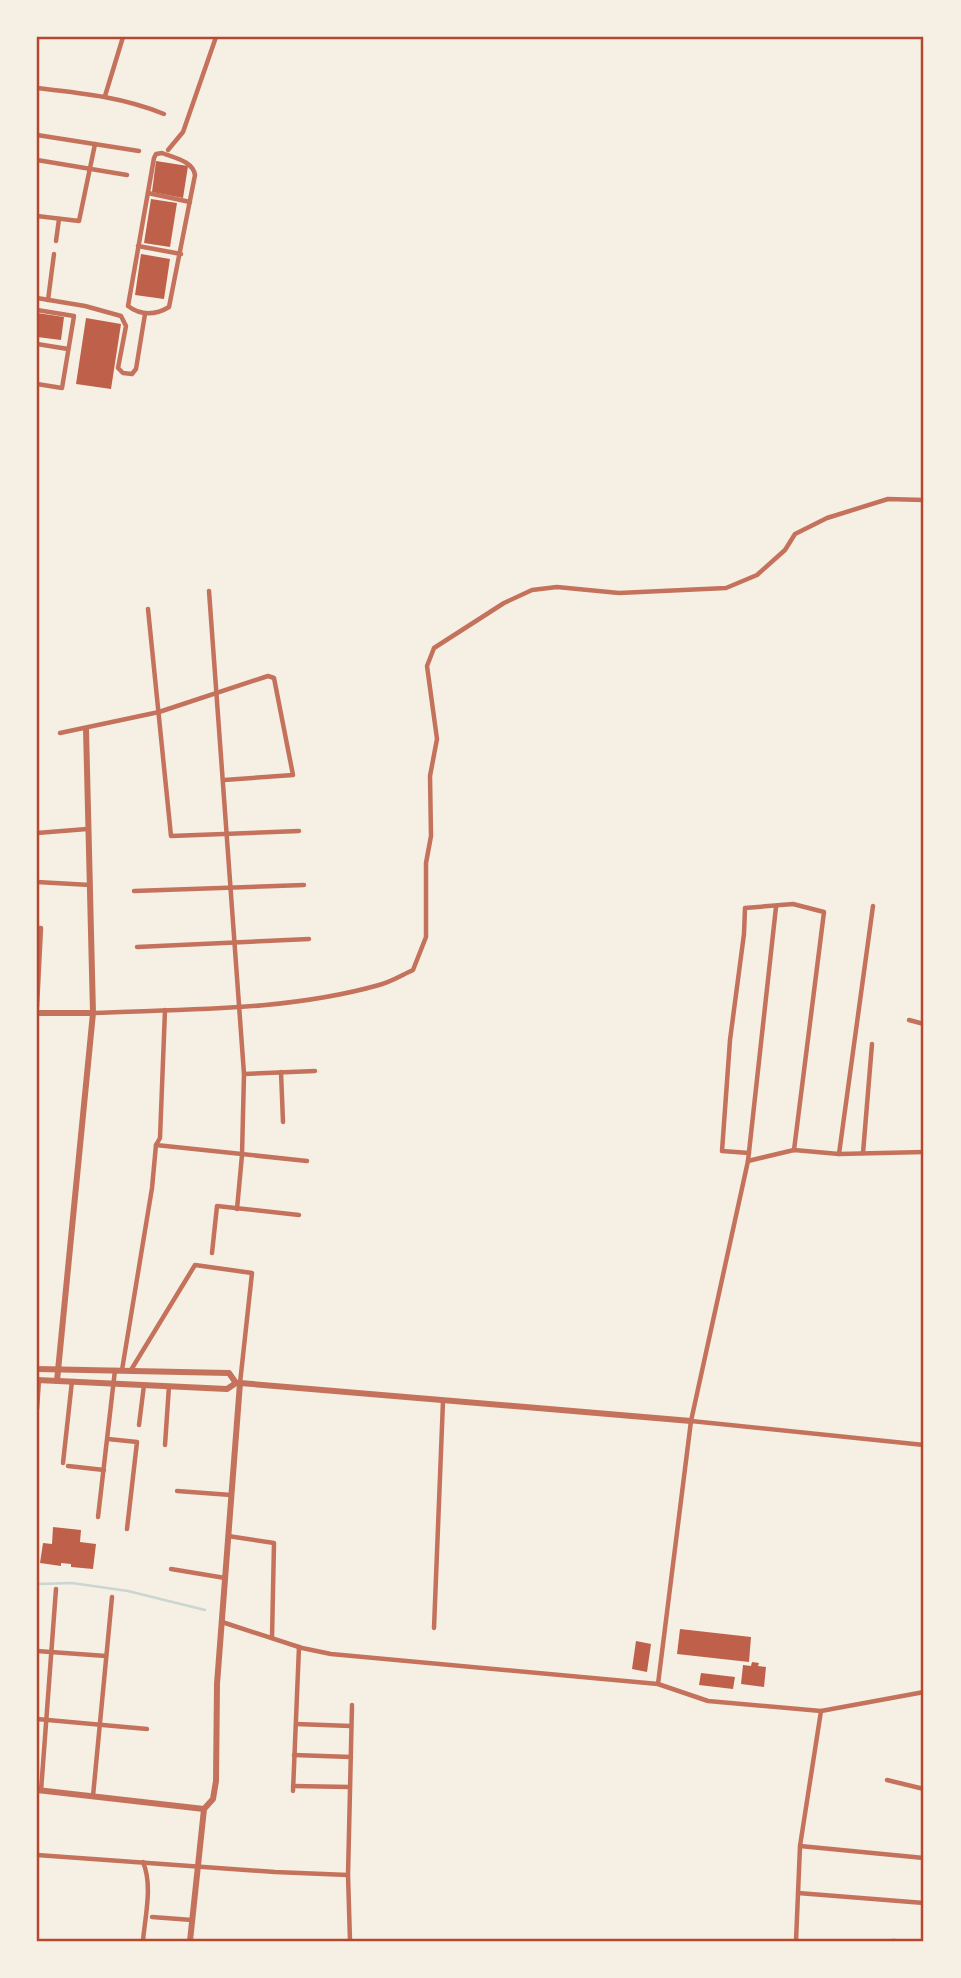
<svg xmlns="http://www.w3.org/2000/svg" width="961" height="1978" font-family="'DM Sans',sans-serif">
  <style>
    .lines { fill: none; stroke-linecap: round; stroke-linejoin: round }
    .stream { stroke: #c9d6d2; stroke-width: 2.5 }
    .building { fill: #bf614a }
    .minor { stroke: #c5725c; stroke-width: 4.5 }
    .tertiary { stroke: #c5725c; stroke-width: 6 }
    .neatline { fill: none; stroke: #b5482f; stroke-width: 2.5 }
  </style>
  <rect width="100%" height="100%" fill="#f6efe4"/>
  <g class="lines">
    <path class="stream" d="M 37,1584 L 72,1583 L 128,1591 L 205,1610"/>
  </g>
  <g class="building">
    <path d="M 156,161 L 188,166 L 183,198 L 152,192 Z"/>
    <path d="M 151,199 L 177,203 L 170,247 L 144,243 Z"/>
    <path d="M 141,254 L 170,259 L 164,299 L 135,295 Z"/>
    <path d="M 37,313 L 64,317 L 61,340 L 37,337 Z"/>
    <path d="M 86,318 L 121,324 L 111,389 L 76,384 Z"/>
    <path d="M 53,1527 L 81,1530 L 80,1542 L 96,1544 L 93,1569 L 71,1567 L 71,1564 L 61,1563 L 61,1566 L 40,1563 L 43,1543 L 52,1544 Z"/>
    <path d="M 680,1629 L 751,1637 L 749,1662 L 677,1654 Z"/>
    <path d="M 636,1641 L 651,1644 L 647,1672 L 632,1669 Z"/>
    <path d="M 752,1662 L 759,1663 L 758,1666 L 766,1667 L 764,1687 L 741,1684 L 743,1665 L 751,1666 Z"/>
    <path d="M 701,1673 L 735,1677 L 733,1689 L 699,1685 Z"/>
  </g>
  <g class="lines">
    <g class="minor">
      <path d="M 37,88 C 81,93 122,97 164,114"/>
      <path d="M 105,96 L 123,37"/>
      <path d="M 37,135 L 139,151"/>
      <path d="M 168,150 L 183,132 L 216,37"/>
      <path d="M 162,153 C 174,158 193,161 195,175 L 169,307 C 156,315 141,316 128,306 L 154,158 L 156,154 Z"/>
      <path d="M 37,160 L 127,175"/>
      <path d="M 148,193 L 190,202"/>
      <path d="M 37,216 L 79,221 L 95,144"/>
      <path d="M 56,241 L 59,219"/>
      <path d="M 138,246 L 181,254"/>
      <path d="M 37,298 L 85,306 L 121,316 L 126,326 L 118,368 L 123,373 L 132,374 L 136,369 L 145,314"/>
      <path d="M 48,300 L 54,254"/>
      <path d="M 37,310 L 74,316 L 62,388 L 37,384"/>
      <path d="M 37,344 L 68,349"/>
      <path d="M 209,591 L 244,1074 L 242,1155 L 237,1209"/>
      <path d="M 148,609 L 171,836 L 299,831"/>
      <path d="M 60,733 L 159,712 L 268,676 L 274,678 L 293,775 L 224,780"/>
      <path d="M 37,833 L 87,829"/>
      <path d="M 37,882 L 90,885"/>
      <path d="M 134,891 L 304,885"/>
      <path d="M 37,928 L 41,928 L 37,1007"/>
      <path d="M 137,947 L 309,939"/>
      <path d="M 165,1010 L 160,1138 L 156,1145 L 307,1161"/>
      <path d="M 93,1013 C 188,1009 287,1011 379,985 C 391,982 402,975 413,970 L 426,937 L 426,863 L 431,836 L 430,776 L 437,739 L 427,666 L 434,648 L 504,603 L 532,590 L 557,587 L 619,593 L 726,588 L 757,575 L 785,550 L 795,534 L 827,518 L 888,499 L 924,500"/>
      <path d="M 909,1020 L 924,1024"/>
      <path d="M 281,1072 L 283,1122"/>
      <path d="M 244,1074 L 315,1071"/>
      <path d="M 749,1153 L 722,1151 L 730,1040 L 744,934 L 745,908 L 793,904 L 824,912 L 794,1150"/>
      <path d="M 863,1153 L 872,1044"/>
      <path d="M 839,1154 L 873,906"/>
      <path d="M 748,1161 L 776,907"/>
      <path d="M 212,1253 L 217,1206 L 299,1215"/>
      <path d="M 122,1370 L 152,1188 L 156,1145"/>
      <path d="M 131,1370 L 195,1265 L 252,1273 L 240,1383"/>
      <path d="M 37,1409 L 39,1380"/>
      <path d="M 691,1421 L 924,1445"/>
      <path d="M 139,1425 L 144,1385"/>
      <path d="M 108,1439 L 137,1442 L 127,1529"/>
      <path d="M 165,1445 L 169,1386"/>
      <path d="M 63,1463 L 72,1381"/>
      <path d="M 68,1466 L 104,1470"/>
      <path d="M 177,1491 L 231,1495"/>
      <path d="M 98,1517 L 115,1370"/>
      <path d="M 228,1536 L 274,1543 L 272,1638"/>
      <path d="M 171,1569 L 225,1578"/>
      <path d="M 222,1622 L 302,1648 L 331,1654 L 658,1684 L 708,1701 L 821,1711 L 924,1692"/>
      <path d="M 434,1628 L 443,1401"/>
      <path d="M 37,1651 L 106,1656"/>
      <path d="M 658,1684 L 691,1421 L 748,1161 L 794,1150 L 839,1154 L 924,1152"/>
      <path d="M 37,1719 L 147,1729"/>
      <path d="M 296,1724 L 351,1726"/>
      <path d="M 294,1755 L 351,1757"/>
      <path d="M 887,1780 L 924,1789"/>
      <path d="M 293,1786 L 350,1787"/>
      <path d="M 41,1791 L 56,1589"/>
      <path d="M 293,1791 L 299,1647"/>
      <path d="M 93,1796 L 112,1597"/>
      <path d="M 800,1846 L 924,1858"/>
      <path d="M 37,1855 L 275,1872 L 348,1875"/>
      <path d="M 798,1893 L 924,1903"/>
      <path d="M 152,1917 L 192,1920"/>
      <path d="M 143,1941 C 145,1916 153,1886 143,1862"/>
      <path d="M 350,1941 L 348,1875 L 352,1705"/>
      <path d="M 796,1941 L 800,1846 L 821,1711"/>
      <path d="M 892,1941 L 895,1941"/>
    </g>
    <g class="tertiary">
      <path d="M 37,1013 L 93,1013"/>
      <path d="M 37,1369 L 229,1373 L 236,1383"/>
      <path d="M 37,1380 L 227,1389 L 236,1383 L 240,1383 L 691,1421"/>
      <path d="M 57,1381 L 93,1013 L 86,729"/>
      <path d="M 37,1790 L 204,1809"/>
      <path d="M 190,1941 L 204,1809 L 213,1799 L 216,1781 L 217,1684 L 240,1383"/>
    </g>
  </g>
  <rect width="961" height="1978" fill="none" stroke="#f6efe4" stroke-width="77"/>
  <rect x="38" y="38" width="884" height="1902" class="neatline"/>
</svg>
